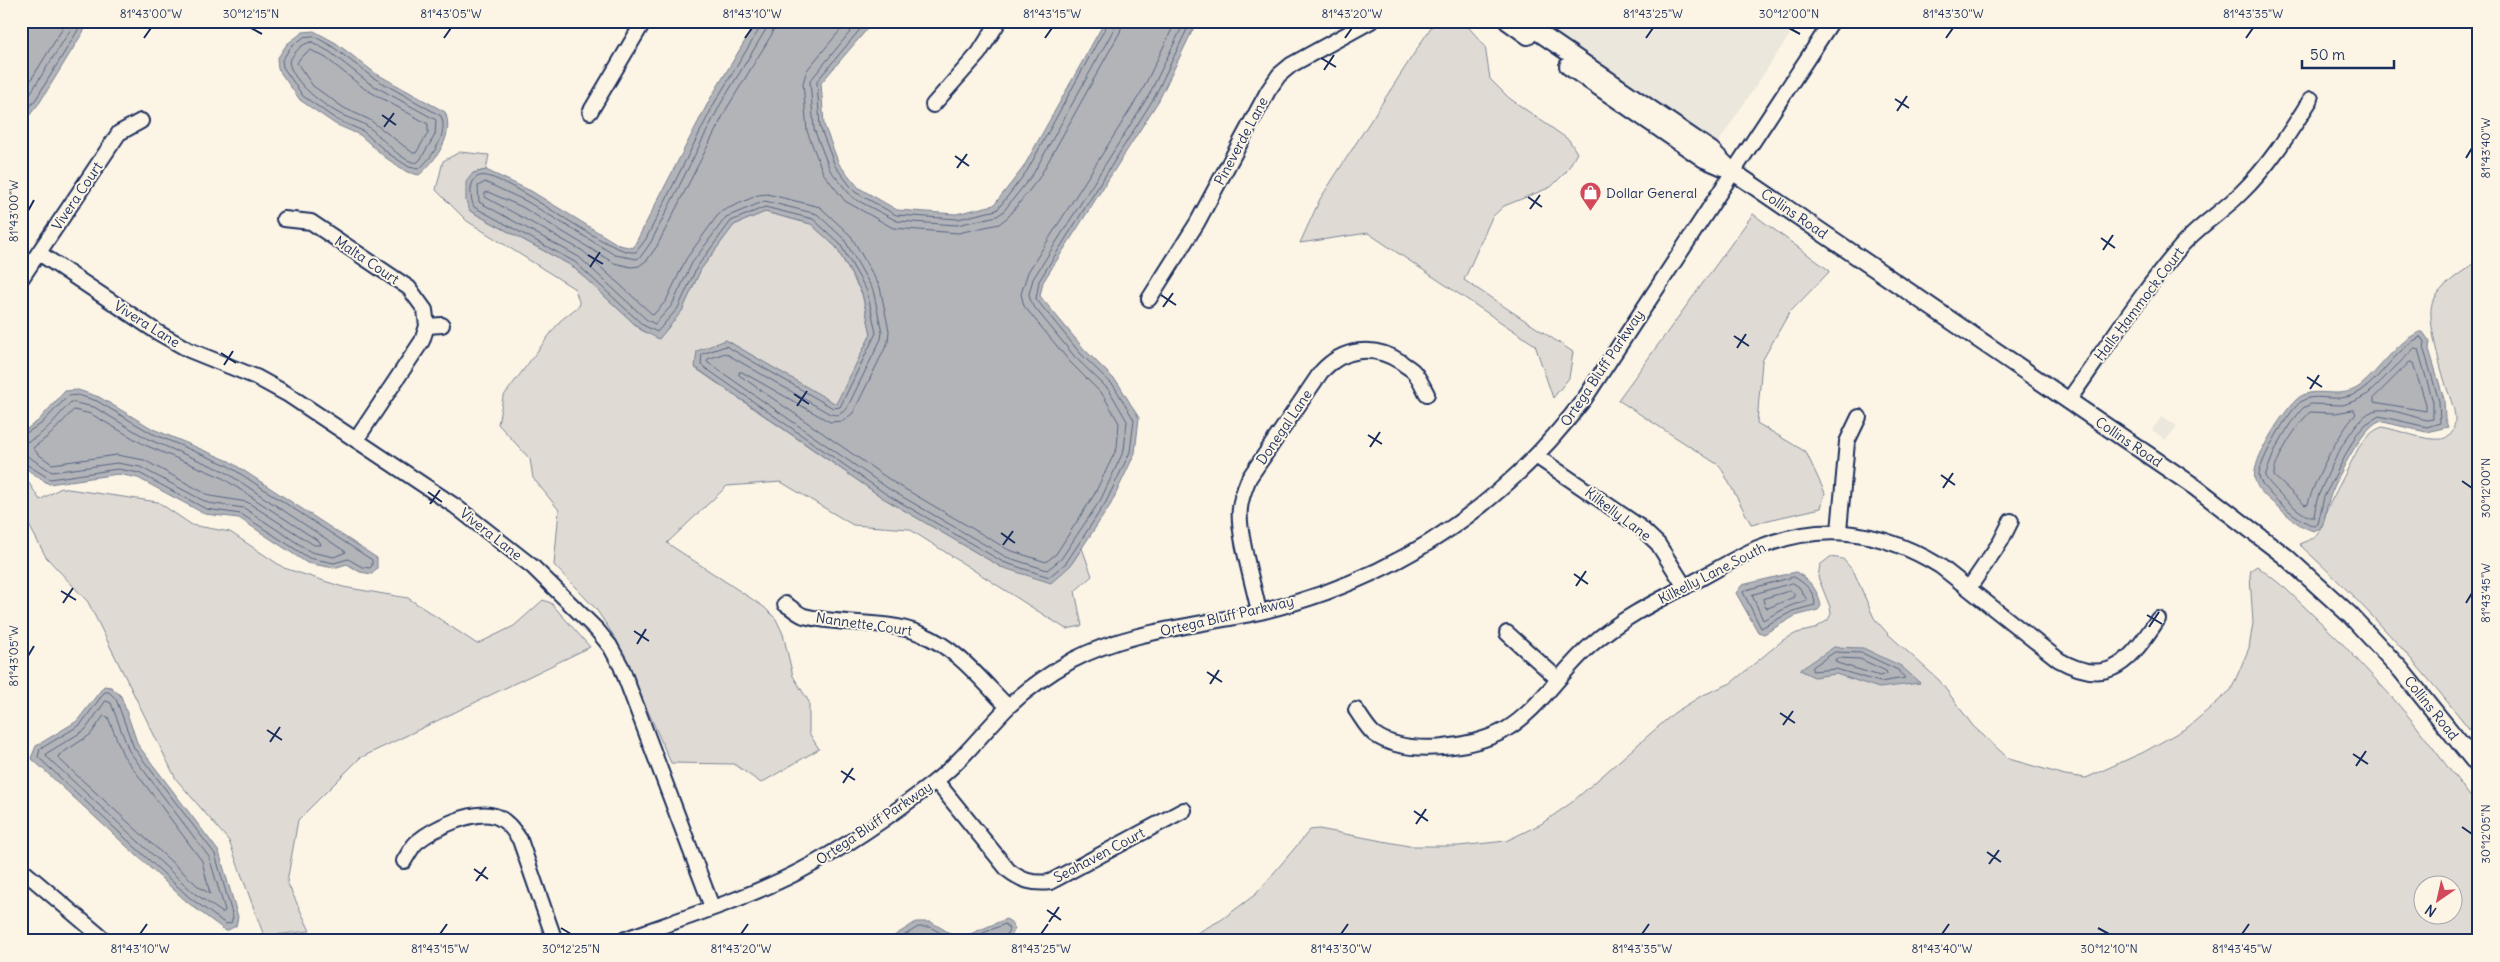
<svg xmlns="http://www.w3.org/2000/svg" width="2500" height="962" font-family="Delius,sans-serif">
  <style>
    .built { fill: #ece7dc }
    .green { fill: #dfdbd4; stroke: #7d8599; fill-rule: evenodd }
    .water { fill: #b2b4b8; stroke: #767f94 }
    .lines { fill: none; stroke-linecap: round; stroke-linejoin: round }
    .shore { stroke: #576482; stroke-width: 1 }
    .minor-casing { stroke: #1b2f5e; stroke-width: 18 }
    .tertiary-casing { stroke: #1b2f5e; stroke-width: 20 }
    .minor { stroke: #fcf5e5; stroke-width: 14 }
    .tertiary { stroke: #fcf5e5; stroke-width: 16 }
    .ticks { fill: none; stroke: #1b2f5e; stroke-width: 2 }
    .labels { text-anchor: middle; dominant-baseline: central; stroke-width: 4; stroke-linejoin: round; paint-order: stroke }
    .street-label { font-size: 14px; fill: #1b2f5e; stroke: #fcf5e5 }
    .poi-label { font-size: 14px; fill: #1b2f5e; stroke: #fcf5e5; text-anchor: start }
    .neatline { fill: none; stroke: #1b2f5e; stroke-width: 2 }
    .ticks-label { font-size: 12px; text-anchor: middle; fill: #1b2f5e }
  </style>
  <rect width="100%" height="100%" fill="#fcf5e5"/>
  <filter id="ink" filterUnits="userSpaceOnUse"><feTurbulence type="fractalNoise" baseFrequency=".02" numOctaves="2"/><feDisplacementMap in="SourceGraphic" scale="10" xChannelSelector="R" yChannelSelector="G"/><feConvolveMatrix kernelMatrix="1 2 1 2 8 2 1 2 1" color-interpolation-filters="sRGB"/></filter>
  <g filter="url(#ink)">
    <g class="built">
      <path d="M 1527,21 L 1799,21 L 1716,146 Z"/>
      <path d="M 2162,416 L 2177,426 L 2166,440 L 2152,430 Z"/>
    </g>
    <g class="green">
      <path d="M 1435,21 L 1463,21 L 1485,46 L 1490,79 L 1509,98 L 1569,140 L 1577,153 L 1566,172 L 1551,187 L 1504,206 L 1492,217 L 1464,280 L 1573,352 L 1569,378 L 1553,398 L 1535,345 L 1368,233 L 1300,243 L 1320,199 Z"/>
      <path d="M 460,152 L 489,155 L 486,170 L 473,173 L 470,211 L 572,266 L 641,330 L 682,311 L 701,269 L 734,225 L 765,212 L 811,224 L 836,247 L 862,294 L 871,334 L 836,405 L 726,340 L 695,368 L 883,498 L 1001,567 L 1070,566 L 1082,548 L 1092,576 L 1075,591 L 1082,626 L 1066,629 L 909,529 L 853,525 L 781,482 L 727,486 L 667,543 L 764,607 L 776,619 L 783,634 L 793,676 L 809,702 L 809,733 L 819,749 L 761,783 L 734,764 L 671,763 L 616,639 L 596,609 L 554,565 L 559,510 L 533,478 L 530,459 L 498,424 L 503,397 L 560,321 L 580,305 L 575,289 L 467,221 L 436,190 L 443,161 Z"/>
      <path d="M 1753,214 L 1830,271 L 1789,313 L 1762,361 L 1757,423 L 1806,452 L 1825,493 L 1821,508 L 1751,524 L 1720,466 L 1618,400 Z"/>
      <path d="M 2479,260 L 2479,741 C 2424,671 2365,604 2299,544 L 2314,538 L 2322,527 L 2327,509 L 2358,449 C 2364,440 2371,431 2382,427 C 2400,430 2423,441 2442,439 C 2451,437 2455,428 2455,419 C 2455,407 2448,394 2445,382 C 2440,366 2427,318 2432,304 C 2440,284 2463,272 2479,260 Z"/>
      <path d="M 21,477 L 27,480 L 40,500 L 61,488 L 158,502 L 192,525 L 230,532 L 284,568 L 343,587 L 408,598 L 477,644 L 514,626 L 543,600 L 551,603 L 590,647 L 360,758 L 298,820 L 287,882 L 310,931 L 264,936 L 229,841 L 176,779 L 88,602 L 46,557 L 21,510 Z"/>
      <path d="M 1830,557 L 1843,559 L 1854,572 L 1874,618 L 1888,634 L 1939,680 L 1973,726 L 2009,759 L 2065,775 L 2086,778 L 2144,752 L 2188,727 L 2231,690 L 2249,648 L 2253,623 L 2250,576 L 2251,570 L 2257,566 L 2285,588 L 2339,640 L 2391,696 L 2414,723 L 2479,808 L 2479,941 L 1182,941 L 1221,920 L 1256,894 L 1310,830 L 1319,829 L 1409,846 L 1459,846 L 1506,841 L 1541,824 L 1571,803 L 1674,713 L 1701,696 L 1731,683 L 1783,640 L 1797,633 L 1814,629 L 1828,620 L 1831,614 L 1830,607 L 1818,577 L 1820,565 ZM 2422,884 L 2452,884 L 2452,914 L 2422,914 Z"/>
    </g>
    <g class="water">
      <path d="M 21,21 L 81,21 L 85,29 L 40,102 L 21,126 Z"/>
      <path d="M 757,21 L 874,21 L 821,83 L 824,125 L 839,164 L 859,188 L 897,210 L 956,214 L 994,205 L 1023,168 L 1105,21 L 1197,21 L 1159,100 L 1043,282 L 1040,296 L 1084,349 L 1118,383 L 1139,418 L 1135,453 L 1111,504 L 1070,566 L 1051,583 L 1001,567 L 883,498 L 695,367 L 697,351 L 726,340 L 836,404 L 871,334 L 862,293 L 836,247 L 811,224 L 765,212 L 734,225 L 701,269 L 682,311 L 659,339 L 641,330 L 572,266 L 470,211 L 466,201 L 466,182 L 473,173 L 486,170 L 531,191 L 619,245 L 633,248 L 710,99 Z"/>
      <path d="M 314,31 L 336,43 L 375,73 L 445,112 C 455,134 436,161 419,175 L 407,172 L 386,158 L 360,135 L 335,124 L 300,100 L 278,69 L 277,59 L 287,44 L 303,32 Z"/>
      <path d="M 2419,332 L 2423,332 L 2430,342 L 2429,349 L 2444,399 L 2445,419 L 2448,427 L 2426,432 L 2379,421 C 2361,429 2335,481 2329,500 C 2325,509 2326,518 2322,527 L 2314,531 C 2299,527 2291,518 2279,508 C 2270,500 2258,492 2255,480 C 2250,462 2283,412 2296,400 C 2313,383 2338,402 2360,386 C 2381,369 2393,345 2419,332 Z"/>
      <path d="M 78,390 L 99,397 L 153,429 L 229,461 L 377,558 L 377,568 L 372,574 L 360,572 L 347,564 L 334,568 L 307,563 L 239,518 L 205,514 L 138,478 L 118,474 L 49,484 C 19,465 21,468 21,433 L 38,421 L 65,391 Z"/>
      <path d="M 1796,572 C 1810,580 1818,590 1821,606 L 1818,610 L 1795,616 L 1764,634 L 1758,632 L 1736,593 L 1742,585 Z"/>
      <path d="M 1834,647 L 1863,648 L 1901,666 L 1920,683 L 1879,688 L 1836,674 L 1814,677 L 1800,670 Z"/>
      <path d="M 104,686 L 111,687 L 121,696 L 138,745 L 219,852 L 238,917 L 236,926 L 226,931 L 187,902 L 31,758 L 36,746 L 77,721 Z"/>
      <path d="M 1006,919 L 1011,922 L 1015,929 L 1008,941 L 886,941 L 916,922 L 931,922 L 955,936 L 970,934 Z"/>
    </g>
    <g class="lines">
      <g class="shore">
        <path d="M 761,21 L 760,28 L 715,102 L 646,239 L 636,252 C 612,257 522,184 487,176 C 468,172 469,196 474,207 L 575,262 L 643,325 L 657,332 L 678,308 L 697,267 L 731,221 L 765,207 L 813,219 L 840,244 L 867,291 L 876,333 L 840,407 L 833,408 L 726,346 L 702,354 L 701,365 L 886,494 L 1003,562 L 1049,577 L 1066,563 L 1106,502 L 1130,452 L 1134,420 L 1114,386 L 1080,353 L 1036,299 L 1039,281 L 1154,98 L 1191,21"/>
        <path d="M 768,21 L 765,31 L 720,105 L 651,242 L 642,255 L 637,259 L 615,255 L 526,201 L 485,182 L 478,186 L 479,202 L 579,257 L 647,320 L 655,324 L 672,305 L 692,263 L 726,217 L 765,201 L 817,214 L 844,239 L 873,290 L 882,332 L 881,339 L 846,410 L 838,415 L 830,414 L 725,353 L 708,359 L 707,362 L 889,489 L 1006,557 L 1047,570 L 1061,559 L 1101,499 L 1124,450 L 1127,421 L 1109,390 L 1075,357 L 1031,303 L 1029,294 L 1033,279 L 1149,95 L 1185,21"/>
        <path d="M 775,21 L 772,34 L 727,108 L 657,246 L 647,260 L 639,266 L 631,267 L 614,263 L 522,207 L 488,192 L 485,193 L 485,197 L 583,251 L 653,315 L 666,301 L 686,259 L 720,212 L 758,195 L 767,194 L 820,207 L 851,236 L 880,287 L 889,331 L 888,342 L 853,413 L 843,421 L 830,422 L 742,372 L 739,372 L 739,375 L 893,482 L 1009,550 L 1046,562 L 1056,554 L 1094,495 L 1117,448 L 1119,423 L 1103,395 L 1070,362 L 1024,306 L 1021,294 L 1028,272 L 1142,91 L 1176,21"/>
        <path d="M 848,21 L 807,70 L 803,83 L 807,131 L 823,173 L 845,201 L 893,228 L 958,233 L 999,224 L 1009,216 L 1039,178 L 1120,32 L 1123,21"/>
        <path d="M 859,21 L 810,81 L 814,129 L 830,170 L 853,198 L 897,221 L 957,225 L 997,216 L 1003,212 L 1033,174 L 1114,29 L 1115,21"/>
        <path d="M 867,21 L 817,81 L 820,127 L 835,166 L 855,192 L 896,215 L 958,219 L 997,210 L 1027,171 L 1109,21"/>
        <path d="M 314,36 L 333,47 L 372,77 L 441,116 C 449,133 432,158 419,169 L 409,167 L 389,154 L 363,131 L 337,120 L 303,96 L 283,67 L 282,60 L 291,47 L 304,37 Z"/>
        <path d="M 312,42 L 330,52 L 369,83 L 436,120 L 435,135 L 420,160 L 416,163 C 397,159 383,137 367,126 C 360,121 350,119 342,115 C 324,106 293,83 289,62 C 294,53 301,43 312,42 Z"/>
        <path d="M 311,50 L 326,58 L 365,89 L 428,124 L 428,133 L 416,153 L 413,153 L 370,120 L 344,108 L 313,86 L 297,63 L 301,57 Z"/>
        <path d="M 21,96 L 63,28 L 63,21"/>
        <path d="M 21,108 L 71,29 L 71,21"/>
        <path d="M 21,118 L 36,99 L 78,30 L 77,21"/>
        <path d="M 2420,337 L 2425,341 L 2424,350 L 2439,401 L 2440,423 L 2427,427 L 2379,416 L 2366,424 L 2356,435 L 2324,497 L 2318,524 L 2314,526 C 2300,522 2261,491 2259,476 C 2258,463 2290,408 2302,401 C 2317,391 2337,406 2361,391 C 2381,378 2395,350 2420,337 Z"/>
        <path d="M 2415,348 L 2418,349 L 2433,402 L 2433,419 L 2427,420 C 2412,417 2392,408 2377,410 C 2353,413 2328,474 2319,494 C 2316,501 2315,510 2314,517 C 2304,520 2270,486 2265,476 L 2275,450 L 2290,424 L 2303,408 L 2311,404 L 2343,405 L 2357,400 L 2368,394 Z"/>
        <path d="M 2410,362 L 2413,363 L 2426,404 L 2426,411 L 2374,402 L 2374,398 Z"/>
        <path d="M 74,410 L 91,414 L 145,445 L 221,477 L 320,542 L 321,545 L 314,545 L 247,502 L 210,496 L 144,460 L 117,455 L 52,464 L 38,454 L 33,448 L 51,434 Z"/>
        <path d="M 2354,410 L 2356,414 C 2338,434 2315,478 2308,504 L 2305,505 L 2274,476 C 2273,461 2299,422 2310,412 L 2335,413 Z"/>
        <path d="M 21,436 L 41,424 L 68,396 L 78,395 L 97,401 L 151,433 L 227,465 L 372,560 L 372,566 L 370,568 L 362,567 L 348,559 L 334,563 L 309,558 L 241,514 L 206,509 L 139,473 L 118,469 L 50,479 L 21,461"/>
        <path d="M 21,443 C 41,441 58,415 71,402 L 94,407 L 148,439 L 224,471 L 346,552 L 334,557 L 311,552 L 244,508 L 208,503 L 140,467 L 117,463 L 52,472 L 29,457 L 21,455"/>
        <path d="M 1794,577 C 1805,583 1815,592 1815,605 L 1793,611 L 1761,628 L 1743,592 L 1746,590 Z"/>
        <path d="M 1793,583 L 1799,587 L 1807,600 L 1790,606 L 1763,620 L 1752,595 Z"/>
        <path d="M 1790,591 L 1794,593 L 1794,597 L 1768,608 L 1765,607 L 1763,599 Z"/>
        <path d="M 1835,652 L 1862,653 L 1898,670 L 1905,678 L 1880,682 L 1836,669 L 1812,671 L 1813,667 Z"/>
        <path d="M 1838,658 L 1860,659 L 1886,671 L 1887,674 L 1880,676 L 1837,663 L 1835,660 Z"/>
        <path d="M 105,692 L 109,692 L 116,699 L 134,748 L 215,854 L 233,917 L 231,923 L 226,924 L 190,898 L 38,757 L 40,749 L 80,725 Z"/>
        <path d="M 106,701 L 111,703 L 129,751 L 209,857 L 225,910 L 223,913 L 194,893 L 46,756 L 47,753 L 85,730 Z"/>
        <path d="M 104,716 L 108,717 L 123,755 L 202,861 L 210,894 L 199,887 L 58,758 L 59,755 L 90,735 Z"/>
        <path d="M 895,941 L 918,927 L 930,927 L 955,941 L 971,938 L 1005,924 L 1009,929 L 1004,941"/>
      </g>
      <defs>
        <g id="minor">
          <path d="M 933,105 L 979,53 L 999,21"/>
          <path d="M 590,112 L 644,21"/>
          <path d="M 284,219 L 311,222 L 409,288 L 425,310 L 427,326 L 422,341 L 356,440"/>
          <path d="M 39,253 L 157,332 L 189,350 L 256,377 L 287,394 L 455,506 L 533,567 L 597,630 L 610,646 L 621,666 L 712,907"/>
          <path d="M 21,279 L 119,133 L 141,121"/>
          <path d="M 1149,299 L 1197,223 L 1268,91 L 1279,75 L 1291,65 L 1371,21"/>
          <path d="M 427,326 L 442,325"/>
          <path d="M 2068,401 C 2106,348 2141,293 2183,244 C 2200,225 2223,211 2241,193 C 2269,166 2290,132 2311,99"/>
          <path d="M 1536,456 L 1640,527 L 1658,544 L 1685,587"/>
          <path d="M 1839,531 L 1847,442 L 1859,417"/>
          <path d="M 1969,588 L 2001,541 L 2011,521"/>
          <path d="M 785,604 C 791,607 798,614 804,616 C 842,626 885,619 921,634 C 957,648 982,681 1008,707"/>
          <path d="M 1259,612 C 1254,586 1237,532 1240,508 C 1241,497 1245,488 1249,478 L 1321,372 C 1343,348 1373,344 1401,362 C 1404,365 1410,368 1413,371 C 1419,377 1423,387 1427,394"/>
          <path d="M 1507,633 L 1558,679"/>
          <path d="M 1356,710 C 1361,717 1367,728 1374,734 C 1406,757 1472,748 1505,730 C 1538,711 1562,670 1591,645 C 1620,619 1655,602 1690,584 C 1713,572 1736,557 1760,547 C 1824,521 1883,531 1940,566 L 2059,660 C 2111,689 2131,659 2158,619"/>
          <path d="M 936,781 L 1008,870 C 1022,881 1033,884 1050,882 L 1184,810"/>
          <path d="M 404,861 C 408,855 412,846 417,842 C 434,828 474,809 495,816 C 507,820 514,831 520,840 L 555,941"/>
          <path d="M 21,869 L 106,941"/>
          <path d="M 620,941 C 680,919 744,900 800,871 C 847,846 892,815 933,783 C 962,761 983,732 1009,706 C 1028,688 1050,673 1073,660 C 1130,630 1198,626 1260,612 C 1394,580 1502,508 1585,398 L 1832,21"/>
        </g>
        <g id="tertiary">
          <path d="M 1507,21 L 1528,36"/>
          <path id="s1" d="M 1522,21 L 1711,150 L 1732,171 L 1754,186 L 2195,487 L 2285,556 L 2350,615 L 2401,670 L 2479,767"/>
          <path d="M 1568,66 L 1704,159 L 1725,168"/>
        </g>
      </defs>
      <use href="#minor" class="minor-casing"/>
      <use href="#tertiary" class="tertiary-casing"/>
      <use href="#minor" class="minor"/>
      <use href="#tertiary" class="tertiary"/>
    </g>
  </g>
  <path class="ticks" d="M 251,28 L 262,34M 1789,28 L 1800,34M 144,38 L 151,28M 444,38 L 451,28M 745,38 L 752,28M 1045,38 L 1052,28M 1345,38 L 1352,28M 1646,38 L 1653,28M 1946,38 L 1953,28M 2246,38 L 2253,28M 1321,58 L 1336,67M 1324,70 L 1334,55M 1895,99 L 1909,108M 1897,111 L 1907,96M 382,115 L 396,125M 384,127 L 394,113M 955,156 L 969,166M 2466,158 L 2472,148M 957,168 L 967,154M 1528,197 L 1542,207M 1530,209 L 1540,195M 28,211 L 34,200M 2101,238 L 2115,248M 2103,250 L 2113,235M 588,255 L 603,264M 590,267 L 600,252M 1161,295 L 1176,305M 1163,307 L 1173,293M 1734,336 L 1749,346M 1737,348 L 1746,334M 221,353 L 236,363M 224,365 L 233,351M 2307,377 L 2322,387M 2310,389 L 2319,375M 794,394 L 809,404M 797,406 L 807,391M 1368,435 L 1382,444M 1370,447 L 1380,432M 1941,475 L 1955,485M 2462,481 L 2472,488M 1943,488 L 1953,473M 428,492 L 442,502M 430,504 L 440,490M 1001,533 L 1015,543M 1003,545 L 1013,531M 1574,574 L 1588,584M 1576,586 L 1586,571M 61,591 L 76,600M 63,603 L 73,588M 2466,603 L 2472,593M 2147,615 L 2162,624M 2149,627 L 2159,612M 634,631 L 649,641M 637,644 L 646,629M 28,656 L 34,646M 1207,672 L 1222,682M 1210,684 L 1219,670M 1780,713 L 1795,723M 1783,725 L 1793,711M 267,730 L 282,740M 270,742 L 280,727M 2353,754 L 2368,764M 2356,766 L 2366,751M 841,771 L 855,780M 843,783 L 853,768M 1414,811 L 1428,821M 1416,824 L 1426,809M 2462,827 L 2472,834M 1987,852 L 2001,862M 1989,864 L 1999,850M 474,869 L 488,879M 476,881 L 486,867M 1047,910 L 1061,920M 1049,922 L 1059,907M 561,928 L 571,934M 2098,928 L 2109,934M 140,934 L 147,924M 440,934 L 447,924M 741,934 L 748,924M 1041,934 L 1048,924M 1341,934 L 1348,924M 1642,934 L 1649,924M 1942,934 L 1949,924M 2242,934 L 2249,924"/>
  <defs>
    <symbol id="shop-pin" viewBox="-11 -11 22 30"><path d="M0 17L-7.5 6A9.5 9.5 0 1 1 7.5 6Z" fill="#d1495b" stroke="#fcf5e5"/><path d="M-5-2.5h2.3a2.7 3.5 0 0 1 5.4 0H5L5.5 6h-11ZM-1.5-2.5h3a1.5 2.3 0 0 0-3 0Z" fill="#fff"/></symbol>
  </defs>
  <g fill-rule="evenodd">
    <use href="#shop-pin" x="1578" y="180" width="25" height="34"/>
  </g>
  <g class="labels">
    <g class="street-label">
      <text transform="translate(1241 141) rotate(-62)">Pineverde Lane</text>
      <text transform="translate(77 196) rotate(-56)">Vivera Court</text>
      <text stroke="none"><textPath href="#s1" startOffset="334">Collins Road</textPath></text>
      <text transform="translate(367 260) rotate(34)">Malta Court</text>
      <text transform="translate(2139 304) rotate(-53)">Halls Hammock Court</text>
      <text transform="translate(147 324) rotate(32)">Vivera Lane</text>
      <text transform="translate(1602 368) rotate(-56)">Ortega Bluff Parkway</text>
      <text transform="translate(1284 427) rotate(-56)">Donegal Lane</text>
      <text stroke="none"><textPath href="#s1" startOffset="739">Collins Road</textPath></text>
      <text transform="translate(1618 514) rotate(37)">Kilkelly Lane</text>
      <text transform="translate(491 534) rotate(38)">Vivera Lane</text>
      <text transform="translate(1712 573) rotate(-27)">Kilkelly Lane South</text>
      <text transform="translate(1227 616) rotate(-13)">Ortega Bluff Parkway</text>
      <text transform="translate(864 624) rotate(8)">Nannette Court</text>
      <text stroke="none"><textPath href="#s1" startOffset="1144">Collins Road</textPath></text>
      <text transform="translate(874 823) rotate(-34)">Ortega Bluff Parkway</text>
      <text transform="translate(1099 855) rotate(-28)">Seahaven Court</text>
    </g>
    <g class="poi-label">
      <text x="1606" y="193">Dollar General</text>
    </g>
  </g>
  <rect width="2500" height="962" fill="none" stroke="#fcf5e5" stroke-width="55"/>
  <g transform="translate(2438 900) rotate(214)"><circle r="24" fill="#fcf5e5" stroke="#a2a6af"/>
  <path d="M0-4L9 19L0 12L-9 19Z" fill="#d1495b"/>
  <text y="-8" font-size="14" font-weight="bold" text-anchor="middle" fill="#1b2f5e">N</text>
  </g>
  <path d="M2302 60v8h92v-8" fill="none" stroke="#1b2f5e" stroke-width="2.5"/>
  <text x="2310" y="60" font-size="15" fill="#1b2f5e" stroke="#fcf5e5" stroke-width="4" paint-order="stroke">50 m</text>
  <rect x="28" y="28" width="2444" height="906" class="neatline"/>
  <g class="ticks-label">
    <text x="151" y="18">81°43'00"W</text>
    <text x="251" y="18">30°12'15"N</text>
    <text x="451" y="18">81°43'05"W</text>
    <text x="752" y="18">81°43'10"W</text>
    <text x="1052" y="18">81°43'15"W</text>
    <text x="1352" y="18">81°43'20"W</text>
    <text x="1653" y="18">81°43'25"W</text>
    <text x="1789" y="18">30°12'00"N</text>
    <text x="1953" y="18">81°43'30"W</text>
    <text x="2253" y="18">81°43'35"W</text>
    <text transform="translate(2486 148) rotate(-90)" y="4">81°43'40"W</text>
    <text transform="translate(14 211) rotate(-90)" y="4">81°43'00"W</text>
    <text transform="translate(2486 488) rotate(-90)" y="4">30°12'00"N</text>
    <text transform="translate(2486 593) rotate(-90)" y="4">81°43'45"W</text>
    <text transform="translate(14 656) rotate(-90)" y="4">81°43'05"W</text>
    <text transform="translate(2486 834) rotate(-90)" y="4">30°12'05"N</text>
    <text x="140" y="953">81°43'10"W</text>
    <text x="440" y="953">81°43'15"W</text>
    <text x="571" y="953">30°12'25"N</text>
    <text x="741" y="953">81°43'20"W</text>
    <text x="1041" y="953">81°43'25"W</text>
    <text x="1341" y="953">81°43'30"W</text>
    <text x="1642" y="953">81°43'35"W</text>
    <text x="1942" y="953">81°43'40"W</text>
    <text x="2109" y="953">30°12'10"N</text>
    <text x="2242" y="953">81°43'45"W</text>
  </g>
</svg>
